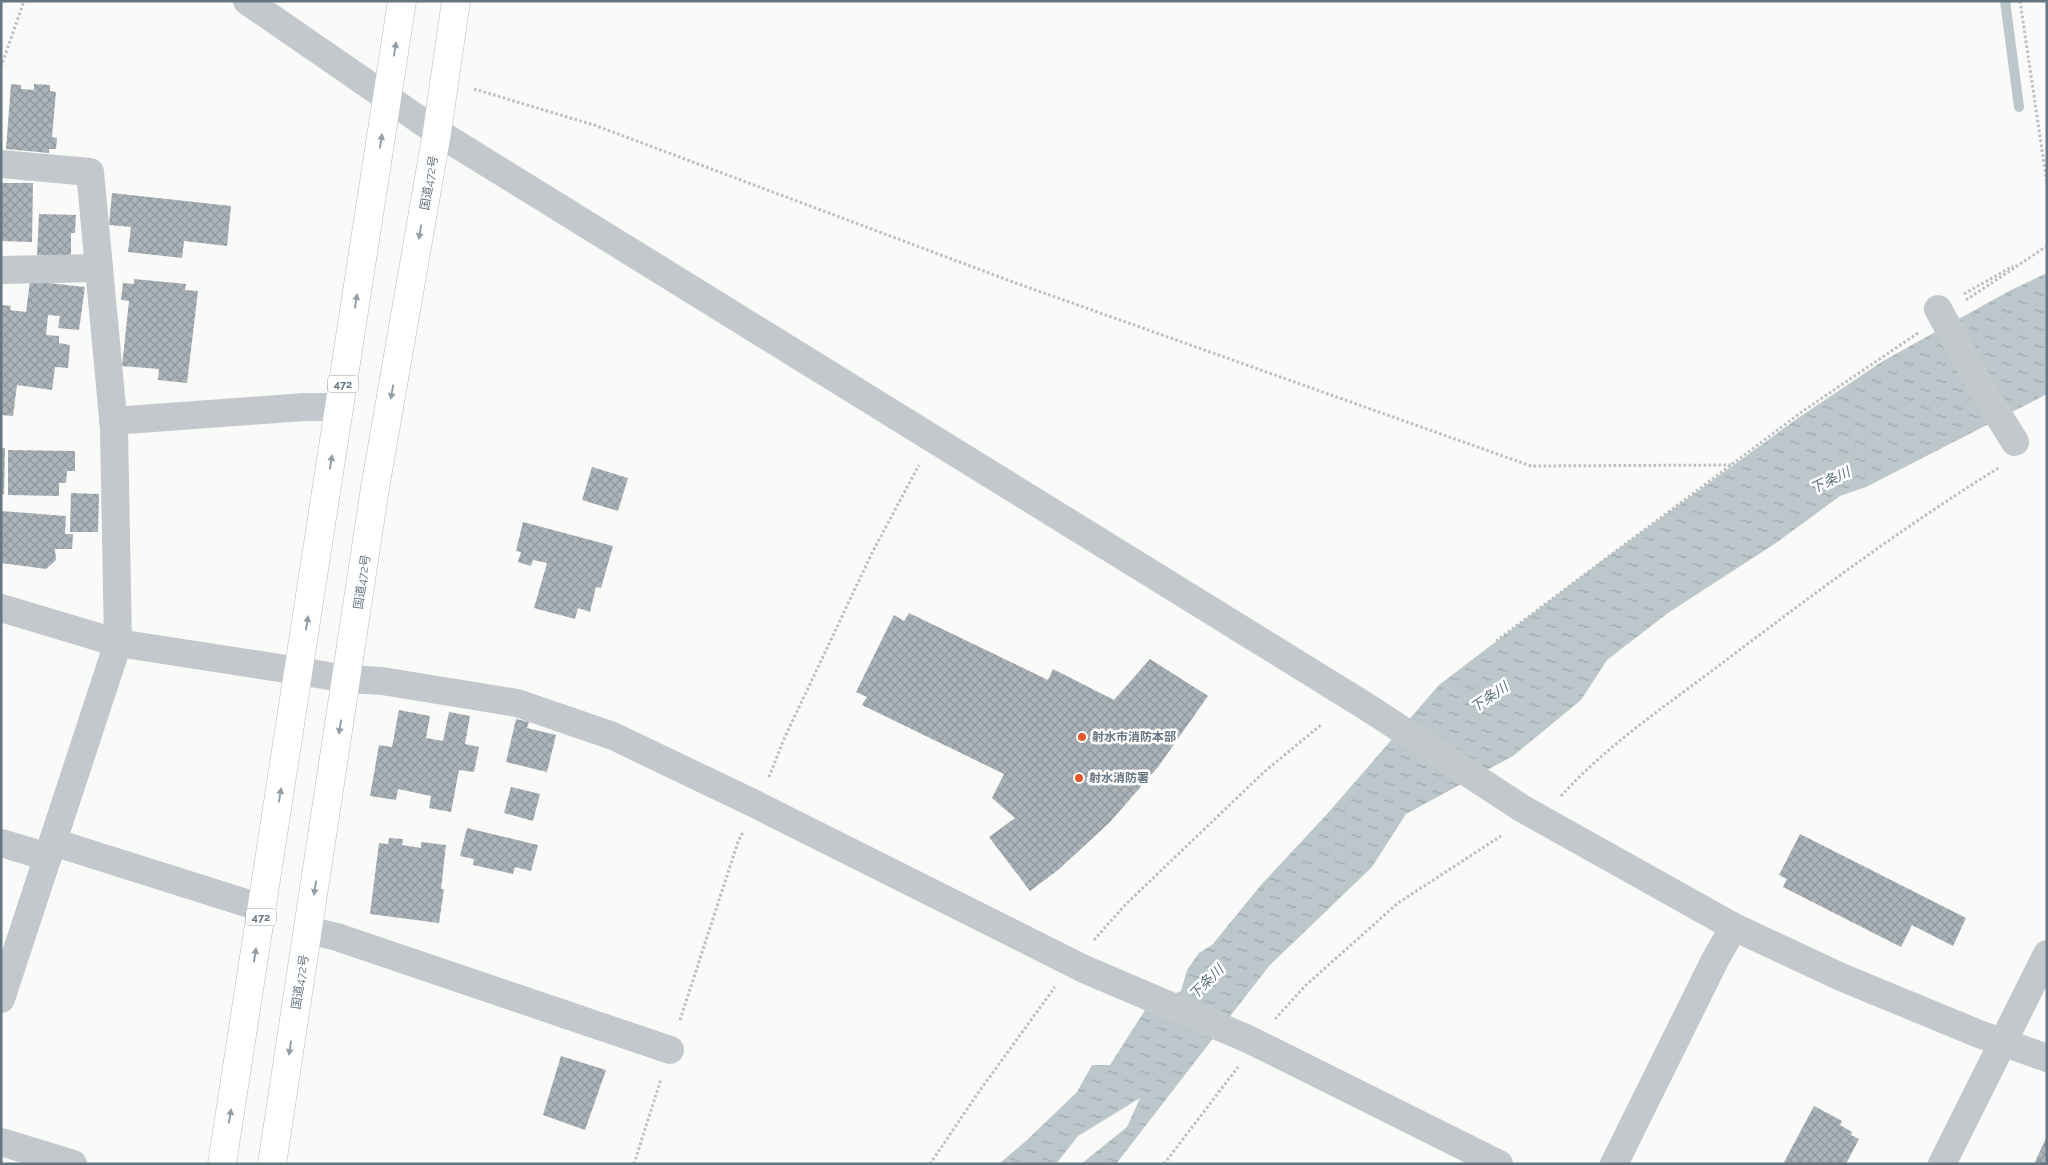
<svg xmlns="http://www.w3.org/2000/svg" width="2048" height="1165" font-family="Raleway,'Noto Sans JP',sans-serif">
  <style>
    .water { fill: url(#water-ripples) }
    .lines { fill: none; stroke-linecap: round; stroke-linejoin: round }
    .stream { stroke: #bbc7cb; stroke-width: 10 }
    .building { fill: url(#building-cross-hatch) }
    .trunk-casing { stroke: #b4b9bd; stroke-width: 29 }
    .path { stroke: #bbbfc2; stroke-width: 3; stroke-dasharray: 2.5 2.5; stroke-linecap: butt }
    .minor { stroke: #c3c8cc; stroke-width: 28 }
    .tertiary { stroke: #c3c8cc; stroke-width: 28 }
    .trunk { stroke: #fff; stroke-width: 28 }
    .minor-bridge { stroke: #c3c8cc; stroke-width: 28 }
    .oneway { fill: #939fa8 }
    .poi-dot { fill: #e4572e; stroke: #fff; stroke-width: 2 }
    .labels { text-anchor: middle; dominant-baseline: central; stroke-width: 5; stroke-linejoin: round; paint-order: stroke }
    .shield { fill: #fff; stroke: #939fa8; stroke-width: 1 }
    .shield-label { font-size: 11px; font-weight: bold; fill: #657683 }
    .street-label { font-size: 12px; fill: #657683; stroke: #fff }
    .poi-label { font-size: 12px; font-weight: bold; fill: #657683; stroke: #fff; text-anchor: start }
    .water-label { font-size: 14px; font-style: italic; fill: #60757c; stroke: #fff }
  </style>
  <defs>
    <pattern id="water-ripples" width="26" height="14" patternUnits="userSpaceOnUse" patternTransform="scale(1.25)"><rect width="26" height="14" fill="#bbc7cb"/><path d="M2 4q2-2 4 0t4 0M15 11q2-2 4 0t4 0" fill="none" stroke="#9ca6aa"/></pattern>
    <pattern id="building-cross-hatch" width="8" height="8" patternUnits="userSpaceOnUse" patternTransform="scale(1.25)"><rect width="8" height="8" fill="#aab3b9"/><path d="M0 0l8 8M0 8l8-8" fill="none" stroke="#8e969c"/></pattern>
  </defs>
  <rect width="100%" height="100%" fill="#fafaf8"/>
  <path class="water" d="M 2047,273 L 2047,394 L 1866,487 L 1840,496 L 1776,543 L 1668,613 L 1607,660 L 1581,700 L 1513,756 L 1406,814 L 1372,867 L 1269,966 L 1116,1164 L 1081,1164 L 1127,1127 L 1140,1098 L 1078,1136 L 1056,1164 L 999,1164 L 1027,1140 L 1077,1092 L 1092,1065 L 1110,1065 L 1149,1004 L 1181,991 L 1187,970 L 1199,953 L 1212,945 L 1261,885 L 1328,813 L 1439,685 L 1602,561 L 1798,418 L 1883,361 L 2011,290 Z"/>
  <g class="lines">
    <path class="stream" d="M 2005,1 L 2019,107"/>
  </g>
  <g class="building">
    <path d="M 11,84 L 21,85 L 21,89 L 34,90 L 34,84 L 50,85 L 50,91 L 56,92 L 52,137 L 57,138 L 56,149 L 49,149 L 49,153 L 6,149 Z"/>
    <path d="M 1,183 L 33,183 L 32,242 L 1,241 Z"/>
    <path d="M 112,193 L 231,206 L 227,246 L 184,241 L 182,258 L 128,252 L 131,227 L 109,225 Z"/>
    <path d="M 39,214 L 76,215 L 75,233 L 71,233 L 71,256 L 37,255 Z"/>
    <path d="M 134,279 L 186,284 L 185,290 L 198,291 L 187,383 L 158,380 L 159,369 L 122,366 L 129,301 L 121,300 L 123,283 L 134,284 Z"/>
    <path d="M 30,281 L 85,287 L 79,330 L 58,328 L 60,316 L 48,315 L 46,335 L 59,336 L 59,343 L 70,345 L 68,368 L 55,367 L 52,390 L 17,385 L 13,416 L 1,415 L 1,305 L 11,306 L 10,310 L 26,312 Z"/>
    <path d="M 1,448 L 5,448 L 4,494 L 1,494 Z"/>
    <path d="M 8,450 L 75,451 L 75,471 L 67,471 L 66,483 L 59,483 L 59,496 L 8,495 Z"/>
    <path d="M 592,467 L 628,478 L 618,511 L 582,500 Z"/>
    <path d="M 71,493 L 99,494 L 98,532 L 70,532 Z"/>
    <path d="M 1,511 L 66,516 L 65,534 L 73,534 L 72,549 L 55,549 L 56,560 L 46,569 L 1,563 Z"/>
    <path d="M 523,522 L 613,546 L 601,588 L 596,587 L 590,612 L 578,608 L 575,619 L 534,608 L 547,563 L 533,560 L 531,566 L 518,562 L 521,552 L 516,551 Z"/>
    <path d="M 909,613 L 1048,680 L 1053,669 L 1114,700 L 1150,659 L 1208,696 L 1158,767 L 1110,822 L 1058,870 L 1030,891 L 989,837 L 1015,818 L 992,798 L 1004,774 L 862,705 L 867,697 L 856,692 L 894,615 L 904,621 Z"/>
    <path d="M 399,710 L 430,716 L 426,738 L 443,741 L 449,712 L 470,716 L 465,744 L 479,747 L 474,772 L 459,770 L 451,812 L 429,808 L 431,796 L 398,789 L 396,800 L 370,796 L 379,745 L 392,747 Z"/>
    <path d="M 516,719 L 529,722 L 527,728 L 556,735 L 547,772 L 506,762 Z"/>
    <path d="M 511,787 L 540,794 L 533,821 L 504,813 Z"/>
    <path d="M 467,828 L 538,845 L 531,871 L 515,867 L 513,874 L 473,865 L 474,859 L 460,856 Z"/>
    <path d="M 1800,834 L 1966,918 L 1953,946 L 1912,925 L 1901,947 L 1783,887 L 1787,879 L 1779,875 Z"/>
    <path d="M 389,838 L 403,839 L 402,845 L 421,848 L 421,842 L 446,845 L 441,889 L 444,889 L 439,923 L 370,914 L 379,843 L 388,844 Z"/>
    <path d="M 561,1056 L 606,1070 L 585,1130 L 543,1115 Z"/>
    <path d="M 1814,1106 L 1842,1121 L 1840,1125 L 1852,1132 L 1851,1135 L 1859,1139 L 1846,1164 L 1783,1164 Z"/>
    <path d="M 2047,1136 L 2047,1164 L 2034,1164 Z"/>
  </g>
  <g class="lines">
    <defs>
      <g id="trunk">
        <path d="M 222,1164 L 402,1"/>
        <path d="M 272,1164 L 375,488 L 437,132 L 456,1"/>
      </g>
    </defs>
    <use href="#trunk" class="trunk-casing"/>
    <g class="path">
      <path d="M 2020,1 L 2047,184"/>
      <path d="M 1,67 L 24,1"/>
      <path d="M 474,89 L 594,125 L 1013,282 L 1531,466 L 1733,465"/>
      <path d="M 1964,294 L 2013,266"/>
      <path d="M 1966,300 L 2047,246"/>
      <path d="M 1496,641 L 1803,411 L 1918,333"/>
      <path d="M 769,777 L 784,739 L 872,553 L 919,465"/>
      <path d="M 1561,796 C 1607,745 1667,705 1721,664 C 1812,595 1903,527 2000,467"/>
      <path d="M 1094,940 L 1125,905 L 1264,772 L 1322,724"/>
      <path d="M 1275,1019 L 1306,985 L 1398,903 L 1501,836"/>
      <path d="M 680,1020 L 738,842 L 743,832"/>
      <path d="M 634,1164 L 661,1079"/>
      <path d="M 930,1164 L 978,1093 L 1055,987"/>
      <path d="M 1164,1164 L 1238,1067"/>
    </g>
    <g class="minor">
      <path d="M 1,164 L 90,172 L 114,428 L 118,643 L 1,999"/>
      <path d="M 1,270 L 99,268"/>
      <path d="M 113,421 L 304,407 L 340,407"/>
      <path d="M 299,671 L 347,679 L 382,681 L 517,703 L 613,736 L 759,806 L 1084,969 L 1248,1039 L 1499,1164"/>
      <path d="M 53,842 L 262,908"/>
      <path d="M 1,843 L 48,857"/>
      <path d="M 308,930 L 337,937 L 670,1050"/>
      <path d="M 1,1142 L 73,1164"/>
      <path d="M 1614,1164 L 1716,958 L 1734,927"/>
      <path d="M 1942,1164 L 2047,954"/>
    </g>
    <g class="tertiary">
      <path d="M 247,1 L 437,132 L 1367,707 L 1523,809 L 1734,927 L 1841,977 L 1979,1034 L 2047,1058"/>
      <path d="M 1,608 L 118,643 L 299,671"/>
    </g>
    <use href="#trunk" class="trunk"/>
    <path class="minor-bridge" d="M 1938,309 L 1985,394 L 2015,442"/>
  </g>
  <defs><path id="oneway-solid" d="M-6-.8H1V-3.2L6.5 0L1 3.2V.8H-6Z" transform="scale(1.25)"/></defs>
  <g class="oneway">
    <use href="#oneway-solid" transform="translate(395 49) rotate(-81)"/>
    <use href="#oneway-solid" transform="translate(381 141) rotate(-81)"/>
    <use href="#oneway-solid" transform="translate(420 232) rotate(100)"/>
    <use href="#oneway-solid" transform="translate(356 301) rotate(-81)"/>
    <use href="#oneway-solid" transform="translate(392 392) rotate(100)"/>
    <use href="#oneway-solid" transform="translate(331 462) rotate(-81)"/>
    <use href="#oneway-solid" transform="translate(307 623) rotate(-81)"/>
    <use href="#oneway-solid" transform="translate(340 727) rotate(99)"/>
    <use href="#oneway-solid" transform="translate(280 795) rotate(-81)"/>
    <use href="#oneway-solid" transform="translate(315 888) rotate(99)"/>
    <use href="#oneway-solid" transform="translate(255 955) rotate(-81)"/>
    <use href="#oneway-solid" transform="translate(290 1048) rotate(99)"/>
    <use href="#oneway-solid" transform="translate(230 1116) rotate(-81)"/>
  </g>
  <g class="poi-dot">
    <circle cx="1082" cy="737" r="5"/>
    <circle cx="1079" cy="778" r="5"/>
  </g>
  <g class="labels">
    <g class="shield">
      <rect x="328" y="375.5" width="30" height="17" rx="4"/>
      <rect x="246" y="908.5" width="30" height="17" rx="4"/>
    </g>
    <g class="shield-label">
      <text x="343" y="384">472</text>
      <text x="261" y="917">472</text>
    </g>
    <g class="street-label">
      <text transform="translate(429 183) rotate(-80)">国道472号</text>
      <text transform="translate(362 582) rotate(-82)">国道472号</text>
      <text transform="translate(300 982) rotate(-81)">国道472号</text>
    </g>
    <g class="poi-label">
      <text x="1092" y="737">射水市消防本部</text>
      <text x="1089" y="778">射水消防署</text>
    </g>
    <g class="water-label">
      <text transform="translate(1830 480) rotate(-26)">下条川</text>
      <text transform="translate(1489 697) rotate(-34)">下条川</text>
      <text transform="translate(1206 982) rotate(-45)">下条川</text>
    </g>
  </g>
  <rect width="2048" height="1165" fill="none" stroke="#657683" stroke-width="5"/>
</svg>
